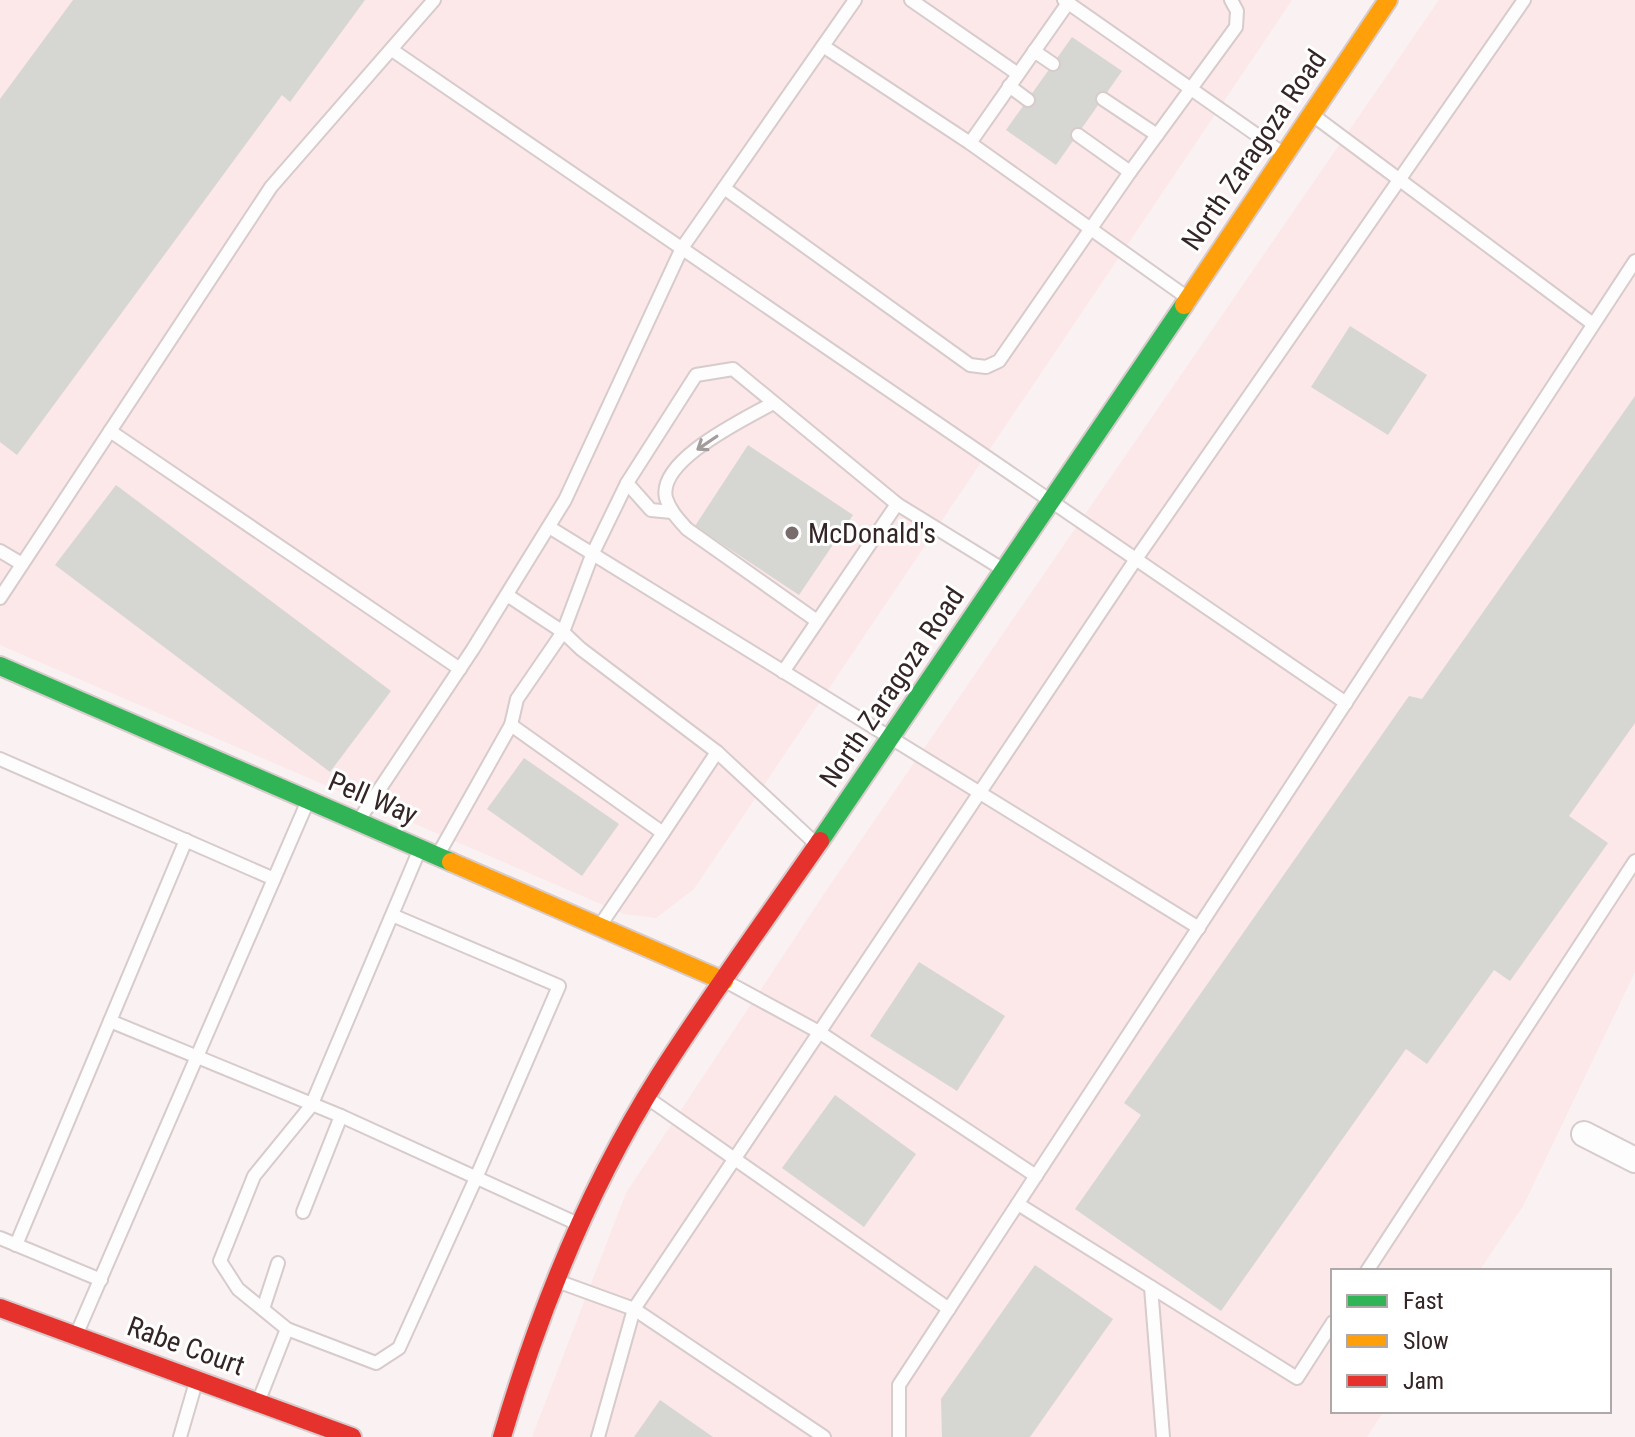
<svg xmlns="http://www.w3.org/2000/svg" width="1635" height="1437" font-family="'Roboto Condensed',sans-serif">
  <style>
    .built { fill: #fce7e9 }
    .building { fill: #d6d7d3 }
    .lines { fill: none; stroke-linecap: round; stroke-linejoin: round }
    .lane-casing { stroke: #d7cbcc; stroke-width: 16 }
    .street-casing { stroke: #d7cbcc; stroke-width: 28 }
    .fast-casing { stroke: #d7cbcc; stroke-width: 22 }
    .slow-casing { stroke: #d7cbcc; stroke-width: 22 }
    .jam-casing { stroke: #d7cbcc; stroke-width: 22 }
    .lane { stroke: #fefdfd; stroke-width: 12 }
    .street { stroke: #fefdfd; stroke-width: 24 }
    .fast { stroke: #30b455; stroke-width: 18 }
    .slow { stroke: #ff9f0a; stroke-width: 18 }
    .jam { stroke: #e5322d; stroke-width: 18 }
    .oneway { stroke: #a39c9c }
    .poi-dot { fill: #796c6d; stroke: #fff; stroke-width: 3 }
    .labels { text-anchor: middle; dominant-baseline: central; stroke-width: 6; stroke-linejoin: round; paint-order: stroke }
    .street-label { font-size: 28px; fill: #342526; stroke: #fff }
    .poi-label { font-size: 28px; fill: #342526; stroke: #fff; text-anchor: start }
  </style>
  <rect width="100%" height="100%" fill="#faf1f2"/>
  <g class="built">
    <path d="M 0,0 L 1292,0 L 694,889 L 656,918 L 624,914 L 0,645 Z"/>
    <path d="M 1439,0 L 1635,0 L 1635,972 L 1523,1206 L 1479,1271 L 1333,1271 L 1333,1411 L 1384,1411 L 1367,1437 L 532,1437 L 626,1193 L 828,888 Z"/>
  </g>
  <g class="building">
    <path d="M 73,0 L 365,0 L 290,102 L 282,95 L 17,455 L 0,442 L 0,99 Z"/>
    <path d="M 1072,37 L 1122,71 L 1056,165 L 1006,130 Z"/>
    <path d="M 1350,326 L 1427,375 L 1388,435 L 1311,387 Z"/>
    <path d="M 1635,396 L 1635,723 L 1569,816 L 1608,843 L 1510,981 L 1494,970 L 1427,1064 L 1406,1049 L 1221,1311 L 1075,1209 L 1141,1115 L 1124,1103 L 1409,696 L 1422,699 Z"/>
    <path d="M 748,445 L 853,515 L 799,595 L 695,526 Z"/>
    <path d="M 116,485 L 391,691 L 330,772 L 55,565 Z"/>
    <path d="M 524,758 L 619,824 L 582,876 L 487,809 Z"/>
    <path d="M 919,962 L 1005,1016 L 957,1091 L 870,1036 Z"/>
    <path d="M 835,1095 L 916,1154 L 864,1227 L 782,1168 Z"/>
    <path d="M 1035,1265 L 1113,1319 L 1030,1437 L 942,1437 L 941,1399 Z"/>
    <path d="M 660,1400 L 713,1437 L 634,1437 Z"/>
  </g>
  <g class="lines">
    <defs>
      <g id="lane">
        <path d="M 911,0 L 1018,74"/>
        <path d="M 1064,0 L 1284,154"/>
        <path d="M 823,46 L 970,143 L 1185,296"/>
        <path d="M 392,50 L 1346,703"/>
        <path d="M 1034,51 L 1053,64"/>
        <path d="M 1009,86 L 1028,100"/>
        <path d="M 1103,99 L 1157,135"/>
        <path d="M 1314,116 L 1593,324"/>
        <path d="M 1078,135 L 1130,172"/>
        <path d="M 970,143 L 1068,3"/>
        <path d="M 724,188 L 970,365 L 986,367 L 999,361 L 1130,172 L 1236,27 L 1237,11 L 1231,0"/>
        <path d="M 773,403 C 745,419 657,460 666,498 C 670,511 679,520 687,529 L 817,621"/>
        <path d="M 110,431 L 460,669"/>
        <path d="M 627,483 L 651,510 L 672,512"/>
        <path d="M 549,527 L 1199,928"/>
        <path d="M 0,551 L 22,564"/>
        <path d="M 507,595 L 563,632 L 581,649 L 717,752 L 815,843"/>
        <path d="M 0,598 L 271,187 L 434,0"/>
        <path d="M 783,672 L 897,504 L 1004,570"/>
        <path d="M 511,725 L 663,833 L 717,752"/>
        <path d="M 0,759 L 274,879"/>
        <path d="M 359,820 L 473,649 L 565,500 L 682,248 L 855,0"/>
        <path d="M 439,853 L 511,725 L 517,699 L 563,632 L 592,555 L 627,483 L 696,375 L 733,369 L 897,504"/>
        <path d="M 392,915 L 559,986 L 476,1178 L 399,1348 L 376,1363 L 287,1329 L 238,1289 L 220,1261 L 254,1176 L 311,1106 L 419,851"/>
        <path d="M 601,924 L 663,833"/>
        <path d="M 727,982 L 819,1032 L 1036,1176"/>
        <path d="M 110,1021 L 341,1116 L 578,1224"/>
        <path d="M 649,1099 L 949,1309"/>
        <path d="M 1018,1204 L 1297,1378 L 1333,1322"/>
        <path d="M 303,1212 L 341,1116"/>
        <path d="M 0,1238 L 101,1280"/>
        <path d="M 16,1245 L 186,840"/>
        <path d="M 1367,1271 L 1635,861"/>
        <path d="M 557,1281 L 634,1309 L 824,1437"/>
        <path d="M 1151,1287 L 1163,1437"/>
        <path d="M 263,1309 L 278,1263"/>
        <path d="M 77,1333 L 307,803"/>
        <path d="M 259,1400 L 287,1329"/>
        <path d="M 180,1437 L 196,1382"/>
        <path d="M 598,1437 L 634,1309 L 1136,559 L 1524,0"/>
        <path d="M 899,1437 L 899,1385 L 1635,261"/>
      </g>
      <path id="street" d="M 1584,1134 L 1635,1160"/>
      <g id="fast">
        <path d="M 0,666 L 451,862"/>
        <path d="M 820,841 L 1184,305"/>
      </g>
      <g id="slow">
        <path d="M 1184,305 L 1388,0"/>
        <path d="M 451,862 L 724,981"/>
      </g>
      <g id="jam">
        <path d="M 0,1308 L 352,1437"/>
        <path d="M 502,1437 C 539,1311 588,1188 659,1076 C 710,996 766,919 820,841"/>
      </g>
    </defs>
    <use href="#lane" class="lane-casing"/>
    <use href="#street" class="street-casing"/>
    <use href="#fast" class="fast-casing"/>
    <use href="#slow" class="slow-casing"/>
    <use href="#jam" class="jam-casing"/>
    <use href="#lane" class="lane"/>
    <use href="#street" class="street"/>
    <use href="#fast" class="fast"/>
    <use href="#slow" class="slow"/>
    <use href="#jam" class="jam"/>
  </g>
  <defs><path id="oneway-shaft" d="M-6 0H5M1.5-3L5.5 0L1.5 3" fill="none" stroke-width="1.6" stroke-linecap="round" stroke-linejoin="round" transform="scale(2)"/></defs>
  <use class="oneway" href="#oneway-shaft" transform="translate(707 443) rotate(146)"/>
  <circle class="poi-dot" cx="792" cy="533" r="8"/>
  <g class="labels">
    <g class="street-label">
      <text transform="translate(1254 150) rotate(-56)">North Zaragoza Road</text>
      <text transform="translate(892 687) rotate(-56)">North Zaragoza Road</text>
      <text transform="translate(373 798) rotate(23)">Pell Way</text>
      <text transform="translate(186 1346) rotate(20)">Rabe Court</text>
    </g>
    <g class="poi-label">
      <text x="808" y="533">McDonald's</text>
    </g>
  </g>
  <rect x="1331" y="1269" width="280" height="144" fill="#ffffff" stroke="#aea8a8" stroke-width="2"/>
  <rect x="1347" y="1295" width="40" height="12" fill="#30b455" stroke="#aea8a8" stroke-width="2"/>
  <text x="1403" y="1309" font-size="24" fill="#342526">Fast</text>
  <rect x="1347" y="1335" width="40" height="12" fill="#ff9f0a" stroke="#aea8a8" stroke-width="2"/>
  <text x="1403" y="1349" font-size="24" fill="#342526">Slow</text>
  <rect x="1347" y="1375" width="40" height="12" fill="#e5322d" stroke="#aea8a8" stroke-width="2"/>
  <text x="1403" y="1389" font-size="24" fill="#342526">Jam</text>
</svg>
